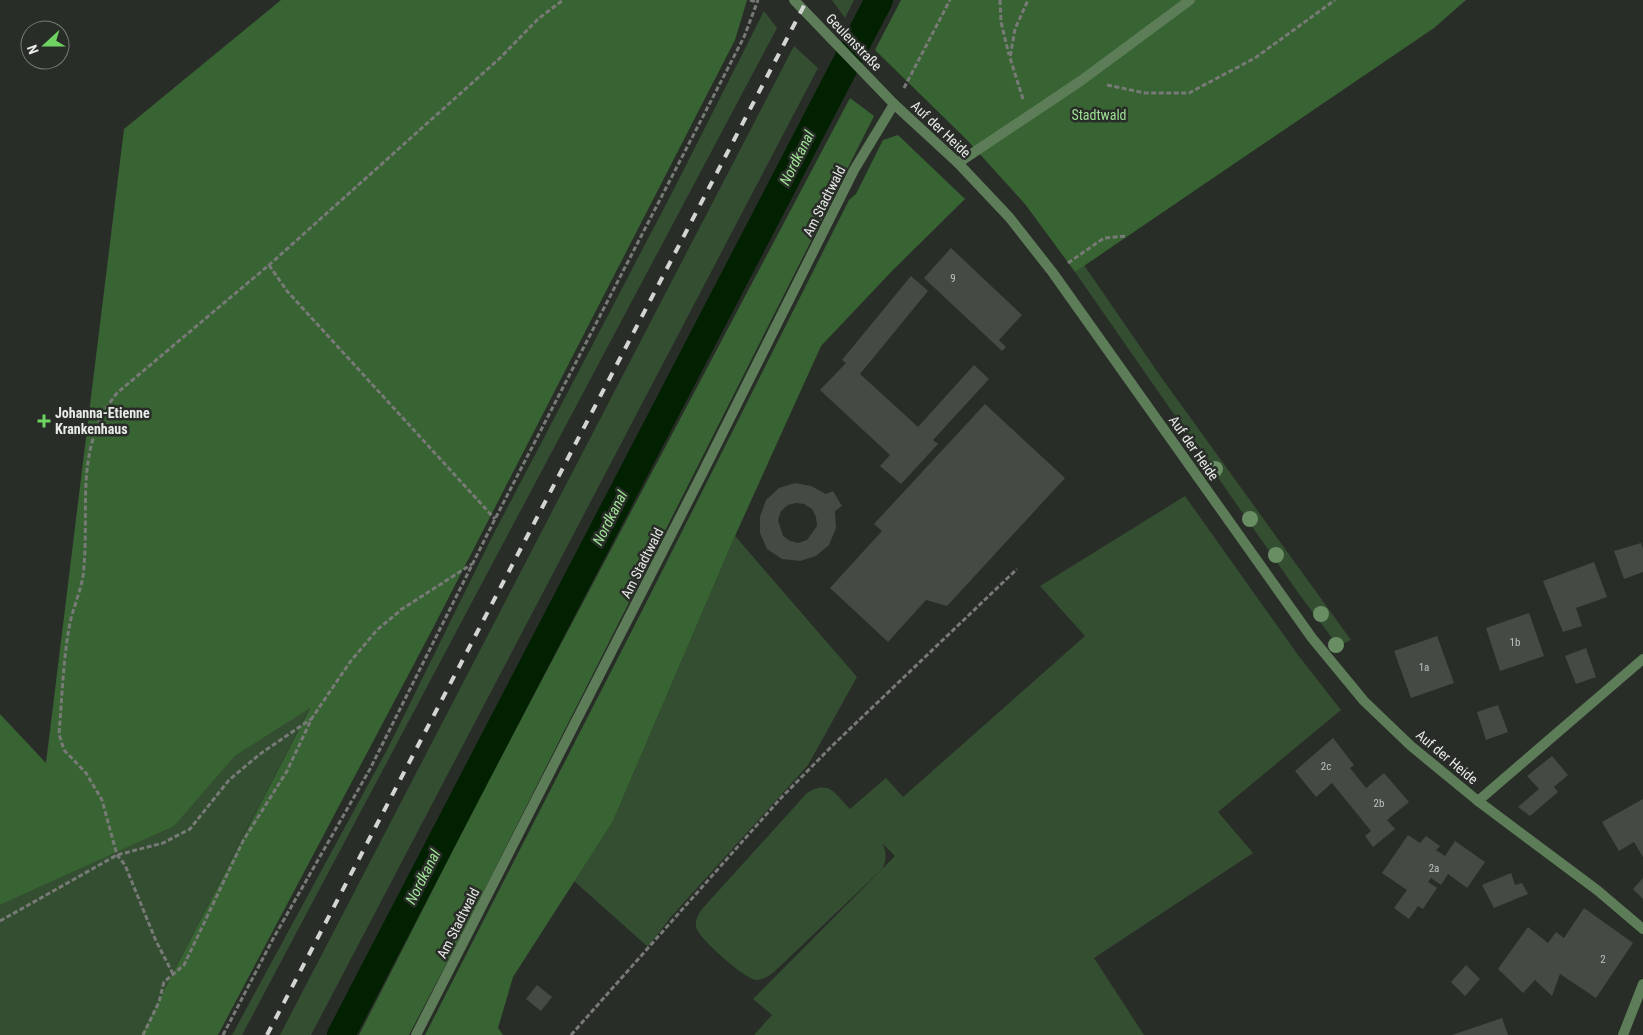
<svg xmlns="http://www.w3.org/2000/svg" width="1643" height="1035" font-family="'Roboto Condensed',sans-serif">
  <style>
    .green { fill: #344e31 }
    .forest { fill: #386332 }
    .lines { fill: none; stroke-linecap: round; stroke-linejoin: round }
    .canal { stroke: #012100; stroke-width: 28 }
    .building { fill: #454a45; fill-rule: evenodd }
    .path { stroke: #777a76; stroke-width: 3; stroke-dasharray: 5 2.5; stroke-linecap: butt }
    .service { stroke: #5d7d58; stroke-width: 10 }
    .minor { stroke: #5d7d58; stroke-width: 10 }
    .rail { stroke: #d2d5d2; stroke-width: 4; stroke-dasharray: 9 9; stroke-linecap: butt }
    .tree { fill: #698e63 }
    .poi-dot { fill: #6ed361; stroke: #292d28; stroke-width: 2 }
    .labels { text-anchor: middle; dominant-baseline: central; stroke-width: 5; stroke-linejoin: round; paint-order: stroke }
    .number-label { font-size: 11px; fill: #bec2be }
    .street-label { font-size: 14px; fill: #e7eae7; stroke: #292d28 }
    .park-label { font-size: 14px; fill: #9dde94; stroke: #292d28 }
    .poi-label { font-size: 14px; font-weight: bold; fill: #e7eae7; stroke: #292d28; text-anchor: start }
    .water-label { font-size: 15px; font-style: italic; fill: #a0e297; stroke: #292d28 }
  </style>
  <rect width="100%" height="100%" fill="#292d28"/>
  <g class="green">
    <path d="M 832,0 L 854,0 L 845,18 Z"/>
    <path d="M 764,11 L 777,28 L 242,1035 L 232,1035 L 388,748 L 492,537 L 674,189 Z"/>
    <path d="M 794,46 L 818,68 L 311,1035 L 280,1035 Z"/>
    <path d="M 1084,265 L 1161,377 L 1351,640 L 1338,646 L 1299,594 L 1075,272 Z"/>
    <path d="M 1185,496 L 1298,655 L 1341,710 L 1218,812 L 1253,853 L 1094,958 L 1144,1035 L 754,1035 L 772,1015 L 753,999 L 895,856 L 882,843 C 887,853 887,859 882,869 L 774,972 C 769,976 763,980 756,980 C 745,979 698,938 696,927 C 695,920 698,915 702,909 L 807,793 C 830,779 835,794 850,809 L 886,778 L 903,797 L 1085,636 L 1040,586 Z"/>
    <path d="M 735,536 L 857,677 L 808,765 L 670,918 L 648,947 L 574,881 L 613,821 Z"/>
    <path d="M 310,707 L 141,1035 L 0,1035 L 0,905 L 173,826 L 235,756 Z"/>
  </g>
  <g class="forest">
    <path d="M 281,0 L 747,0 L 735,40 L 432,630 L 218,1035 L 141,1035 L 310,708 L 235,756 L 174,826 L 0,905 L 0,714 L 46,763 L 124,129 Z"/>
    <path d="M 901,0 L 1466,0 L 1434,28 L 1075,272 L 1025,204 L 967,140 L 875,50 Z"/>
    <path d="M 850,98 L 874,116 L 464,930 L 409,1035 L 359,1035 L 480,797 Z"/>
    <path d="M 898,135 L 965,199 L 893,270 L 821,346 L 735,536 L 613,821 L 513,977 L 498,1028 L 503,1035 L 425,1035 L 645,605 L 849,200 L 856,194 L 883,140 Z"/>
  </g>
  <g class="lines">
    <path class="canal" d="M 341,1035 L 879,0"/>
  </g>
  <g class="building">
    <path d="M 951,248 L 1022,315 L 999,340 L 1006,347 L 1002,351 L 924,278 Z"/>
    <path d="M 911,276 L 928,291 L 860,374 L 918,427 L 974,365 L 989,379 L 933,440 L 938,444 L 901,484 L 880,466 L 890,455 L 820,390 L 846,363 L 842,360 Z"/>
    <path d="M 985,404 L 1065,478 L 947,606 L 926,600 L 888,642 L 830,588 L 882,531 L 874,524 Z"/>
    <path d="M 795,483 L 811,486 L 826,494 L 833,491 L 842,506 L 835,511 L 836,528 L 829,545 L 816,556 L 800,561 L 782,559 L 767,549 L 760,533 L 760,517 L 766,500 L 779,488 ZM 796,503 L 804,504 L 812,509 L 816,517 L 817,526 L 807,540 L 798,543 L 790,541 L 783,536 L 778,520 L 781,511 L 788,505 Z"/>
    <path d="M 1641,543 L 1643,549 L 1643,572 L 1624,579 L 1614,551 Z"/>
    <path d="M 1594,562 L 1607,597 L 1576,608 L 1582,626 L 1563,632 L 1543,581 Z"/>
    <path d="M 1529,613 L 1544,656 L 1500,671 L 1486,628 Z"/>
    <path d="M 1437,636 L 1454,683 L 1411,698 L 1394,651 Z"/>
    <path d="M 1586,648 L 1596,677 L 1576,684 L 1565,656 Z"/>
    <path d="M 1498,705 L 1508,732 L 1486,740 L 1477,712 Z"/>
    <path d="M 1333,738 L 1354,765 L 1350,768 L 1366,788 L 1384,773 L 1409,802 L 1387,820 L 1395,829 L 1373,847 L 1365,836 L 1371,831 L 1332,783 L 1316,797 L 1295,771 Z"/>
    <path d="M 1552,756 L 1568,775 L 1554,787 L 1558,792 L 1530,816 L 1518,807 L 1539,789 L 1527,776 Z"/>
    <path d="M 1643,799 L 1643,857 L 1634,842 L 1619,851 L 1602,822 Z"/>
    <path d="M 1408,835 L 1420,843 L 1426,836 L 1440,846 L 1436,850 L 1445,856 L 1455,841 L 1485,862 L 1467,888 L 1448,874 L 1441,885 L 1431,878 L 1428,882 L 1437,888 L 1423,909 L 1418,906 L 1409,919 L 1394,908 L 1407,890 L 1382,873 Z"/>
    <path d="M 1511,873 L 1515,885 L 1522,883 L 1528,894 L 1494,908 L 1482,885 Z"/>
    <path d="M 1643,878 L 1643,899 L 1633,889 Z"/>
    <path d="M 1584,908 L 1633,943 L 1596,998 L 1560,974 L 1552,996 L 1535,980 L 1523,993 L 1498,969 L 1528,927 L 1548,943 L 1556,932 L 1564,938 Z"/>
    <path d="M 1466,965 L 1480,979 L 1465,996 L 1451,982 Z"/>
    <path d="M 537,985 L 552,997 L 541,1011 L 526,999 Z"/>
    <path d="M 1502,1018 L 1508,1035 L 1452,1035 Z"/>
  </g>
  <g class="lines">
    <g class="path">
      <path d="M 750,0 L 757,2"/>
      <path d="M 1000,0 L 1001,22 L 1009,55"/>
      <path d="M 1107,85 L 1145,93 L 1189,93 L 1255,58 L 1335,0"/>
      <path d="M 904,88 L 950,0"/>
      <path d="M 1023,99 L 1010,58 L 1015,29 L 1028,0"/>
      <path d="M 1068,263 L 1104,238 L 1127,236"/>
      <path d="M 269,265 L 287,291 L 495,519"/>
      <path d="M 0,921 L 117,855 L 163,843 L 190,829 L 229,780 L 260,754 L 311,719"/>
      <path d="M 173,974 L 156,941 L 125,865 L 117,855 L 102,800 L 86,773 L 64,750 L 59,734 C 62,699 63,662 69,628 C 72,610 80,594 83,576 C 91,511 72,449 117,393 L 269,265 L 500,58 L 538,19 L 563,0"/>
      <path d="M 143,1035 L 159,1002 L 164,982 L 184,965 L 243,841 L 287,771 L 312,718 L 350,662 L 377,630 L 402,609 L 472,564"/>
      <path d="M 223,1035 L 274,937 L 370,769 L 495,519 L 744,37 L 758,0"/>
      <path d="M 571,1035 L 780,799 L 832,746 L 1017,569"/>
    </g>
    <g class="service">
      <path d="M 958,163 L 1082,80 L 1190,0"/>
      <path d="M 1478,801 L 1643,659"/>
    </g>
    <g class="minor">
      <path d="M 794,0 L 894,104 L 958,163 L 1009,217 L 1053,273 L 1312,638 L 1364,701 L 1411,746 L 1478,801 L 1597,890 L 1643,929"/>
      <path d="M 416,1035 L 701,476 L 854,170 L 894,104"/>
      <path d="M 1623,1035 L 1643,984"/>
    </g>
    <path class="rail" d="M 267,1035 L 807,0"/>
  </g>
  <g class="tree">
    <circle cx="1215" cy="469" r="8"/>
    <circle cx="1250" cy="519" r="8"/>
    <circle cx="1276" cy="555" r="8"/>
    <circle cx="1321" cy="614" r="8"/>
    <circle cx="1336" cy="645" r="8"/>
  </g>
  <path class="poi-dot" d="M41.5 413.5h5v5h5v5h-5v5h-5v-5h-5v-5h5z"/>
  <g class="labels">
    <g class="number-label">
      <text x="953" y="278">9</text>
      <text x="1515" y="642">1b</text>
      <text x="1424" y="667">1a</text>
      <text x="1326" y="766">2c</text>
      <text x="1379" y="803">2b</text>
      <text x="1434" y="868">2a</text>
      <text x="1603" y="959">2</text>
    </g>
    <g class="street-label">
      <text transform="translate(854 42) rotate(46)">Geulenstraße</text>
      <text transform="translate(941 129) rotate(43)">Auf der Heide</text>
      <text transform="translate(824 201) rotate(-63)">Am Stadtwald</text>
      <text transform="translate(1194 448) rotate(55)">Auf der Heide</text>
      <text transform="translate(642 563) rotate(-63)">Am Stadtwald</text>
      <text transform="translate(1447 757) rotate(40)">Auf der Heide</text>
      <text transform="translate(458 923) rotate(-63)">Am Stadtwald</text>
    </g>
    <g class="park-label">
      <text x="1099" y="115">Stadtwald</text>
    </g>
    <g class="poi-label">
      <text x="55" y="413">Johanna-Etienne<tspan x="55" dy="16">Krankenhaus</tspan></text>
    </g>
    <g class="water-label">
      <text transform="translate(797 158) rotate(-63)">Nordkanal</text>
      <text transform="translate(610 518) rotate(-63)">Nordkanal</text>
      <text transform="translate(423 877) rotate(-63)">Nordkanal</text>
    </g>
  </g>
  <g transform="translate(45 45) rotate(249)"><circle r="24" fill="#292d28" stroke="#757974"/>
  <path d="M0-4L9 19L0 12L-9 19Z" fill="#6ed361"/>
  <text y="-8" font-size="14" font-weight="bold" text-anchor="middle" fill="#e7eae7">N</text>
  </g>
</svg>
